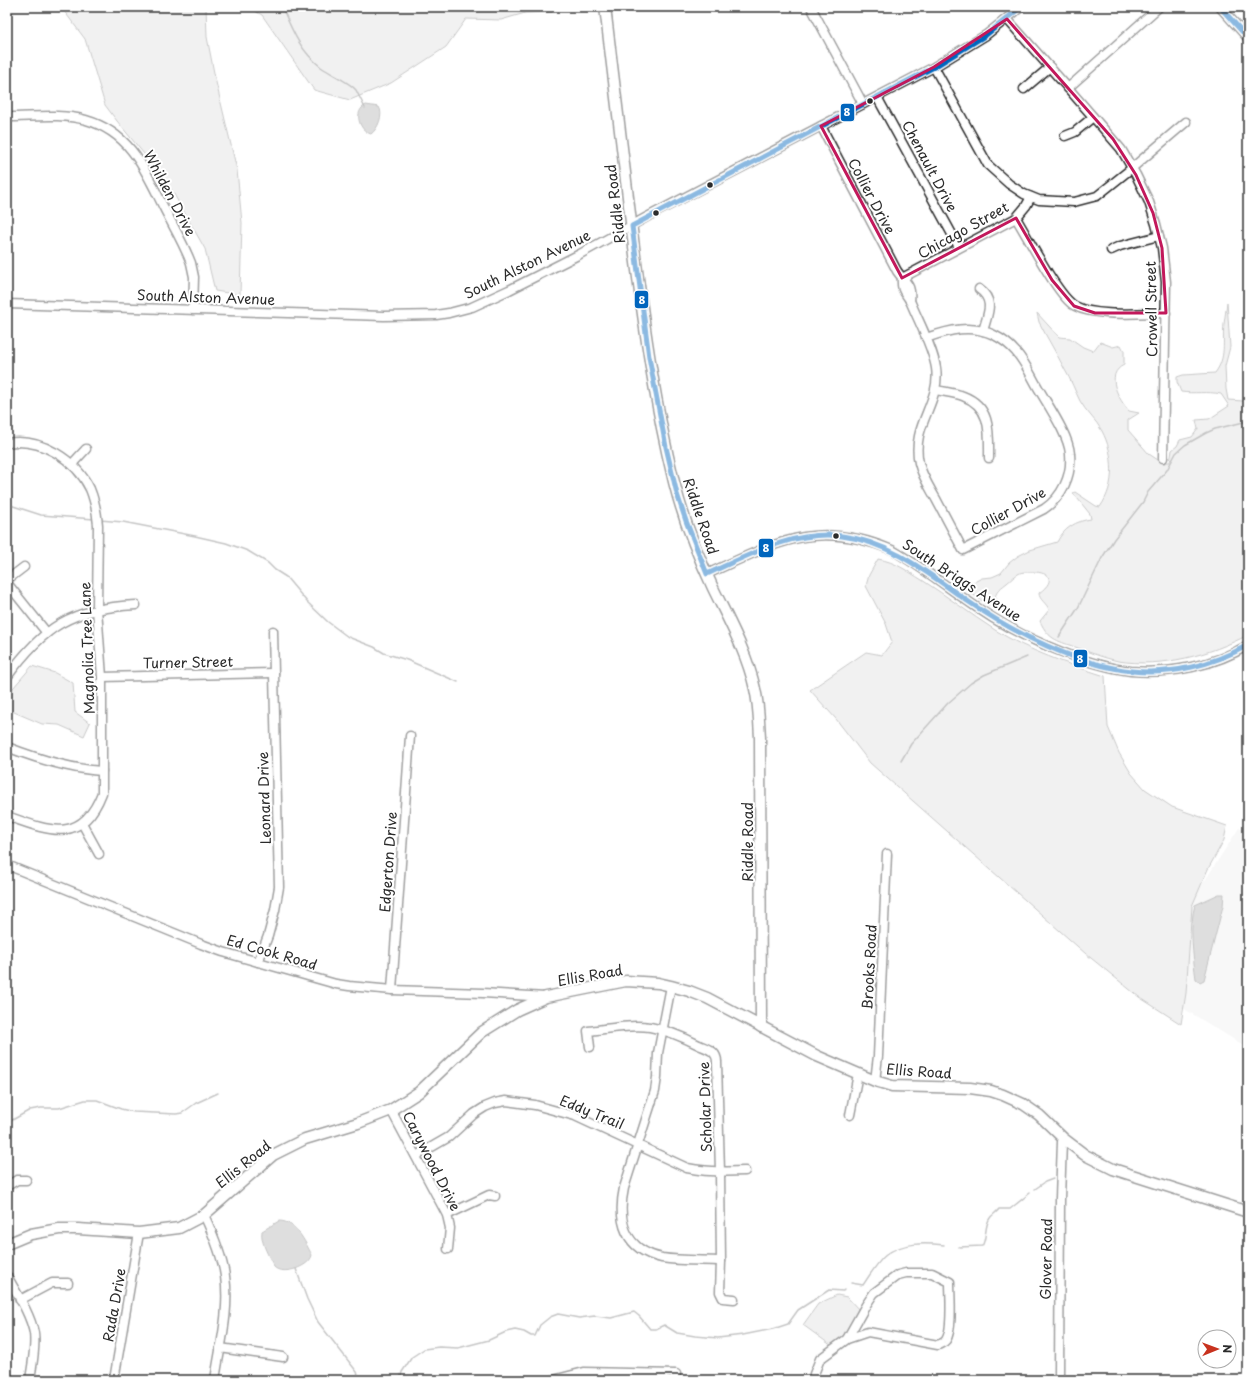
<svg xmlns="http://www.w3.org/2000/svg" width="1255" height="1387" font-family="'Playpen Sans',sans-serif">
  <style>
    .built { fill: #efefef }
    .green { fill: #e0e0e0; stroke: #868686 }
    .water { fill: #b6b6b6; stroke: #7e7e7e }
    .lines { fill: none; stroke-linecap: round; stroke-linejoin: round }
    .stream { stroke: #7e7e7e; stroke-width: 1.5 }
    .minor-casing { stroke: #2b2b2b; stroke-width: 11 }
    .major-casing { stroke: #2b2b2b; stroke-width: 13 }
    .minor { stroke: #fff; stroke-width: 8 }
    .major { stroke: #fff; stroke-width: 10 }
    .bus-1-casing { stroke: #fff; stroke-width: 8 }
    .bus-1 { stroke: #0065bd; stroke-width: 5 }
    .marked { fill: none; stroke: #c2185b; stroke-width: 3; stroke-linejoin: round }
    .bus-dot { fill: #2b2b2b; stroke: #fff; stroke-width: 1.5 }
    .labels { text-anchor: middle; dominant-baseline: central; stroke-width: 4; stroke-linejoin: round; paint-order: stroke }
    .street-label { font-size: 14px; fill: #2b2b2b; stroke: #fff }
    .line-badge { stroke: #fff; stroke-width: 1.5 }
    .badge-label { font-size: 11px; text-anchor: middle; font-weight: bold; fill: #fff }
  </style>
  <rect width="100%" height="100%" fill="#fff"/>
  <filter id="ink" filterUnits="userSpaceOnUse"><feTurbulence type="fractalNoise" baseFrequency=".025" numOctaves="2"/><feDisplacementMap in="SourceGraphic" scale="8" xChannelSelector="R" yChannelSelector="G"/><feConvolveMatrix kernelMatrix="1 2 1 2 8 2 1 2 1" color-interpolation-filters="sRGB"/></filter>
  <g filter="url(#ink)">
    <path class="built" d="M 1239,828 L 1248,830 L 1248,1047 L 1243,1045 L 1181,1007 L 1189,905 Z"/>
    <g class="green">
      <path d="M 61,7 L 206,7 L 207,37 L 215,78 L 237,170 L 242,223 L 240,295 L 215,291 L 205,249 L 167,182 L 117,121 L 105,105 L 85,39 Z"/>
      <path d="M 248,7 L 552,7 L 552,12 L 525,13 L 501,20 L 466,19 L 446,47 L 391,83 L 350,100 L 314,90 L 262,15 Z"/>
      <path d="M 1227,302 L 1230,347 L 1225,366 L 1226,389 L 1228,400 L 1243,401 L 1248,404 L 1248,635 C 1209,655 1163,668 1118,661 C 1104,658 1091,653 1078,648 C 1059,641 1049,641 1040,621 L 1049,610 C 1047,603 1039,600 1039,593 C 1058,579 1048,571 1029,572 C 1026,572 1022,572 1020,573 C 1015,575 1011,580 1007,583 C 1002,587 997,590 995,597 L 1010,615 C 995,612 965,589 952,579 L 965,583 L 972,583 L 982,578 L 992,577 L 1001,573 L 1009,563 L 1018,556 L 1030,550 L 1057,542 C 1064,528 1076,521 1091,519 L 1090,514 L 1073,493 L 1075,492 L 1096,506 L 1100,507 C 1116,485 1114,454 1102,431 C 1096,420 1086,412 1080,401 C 1075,391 1071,380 1065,370 C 1057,354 1047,338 1039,322 L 1037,313 L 1059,337 L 1070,338 L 1083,347 L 1093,351 L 1100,342 L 1113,347 L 1121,345 L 1124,351 L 1124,365 C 1104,374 1119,400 1129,411 L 1139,413 L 1128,420 L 1128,430 L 1149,454 L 1161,462 L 1170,462 L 1172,450 L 1177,446 L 1180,440 L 1192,437 L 1198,429 L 1196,420 L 1209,419 L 1229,406 L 1221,394 C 1207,391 1194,394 1181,392 L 1177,382 L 1177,377 L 1183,375 L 1215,373 C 1227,357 1222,342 1224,324 C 1225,317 1226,309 1227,302 Z"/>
      <path d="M 878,559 C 896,562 907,571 922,580 C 947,596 970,614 995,630 C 1029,651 1067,664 1105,676 L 1108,727 L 1119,753 L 1131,773 L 1145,789 L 1172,807 L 1227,826 L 1224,840 L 1208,869 L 1192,906 L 1186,993 L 1181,1024 L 1139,997 L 1086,954 L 870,763 L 836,719 L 810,690 L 866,652 L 882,655 L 892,642 L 886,624 L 866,586 L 869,575 Z"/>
      <path d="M 32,666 L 55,673 L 73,683 L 75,712 L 90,723 L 84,736 L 59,725 L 42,724 L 7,709 L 7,695 Z"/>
      <path d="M 837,1295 L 847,1297 L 860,1311 L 843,1339 L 832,1346 L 803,1325 L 818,1304 Z"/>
    </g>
    <g class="water">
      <path d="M 366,105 L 379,107 C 384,114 378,129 371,134 C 359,131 353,111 366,105 Z"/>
      <path d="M 1219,894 L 1224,894 L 1223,906 L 1204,980 L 1200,982 L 1196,979 C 1193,958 1189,924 1195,905 Z"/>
      <path d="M 279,1221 C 296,1221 305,1242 312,1255 C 310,1267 282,1276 274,1267 C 269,1256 260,1242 262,1231 Z"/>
    </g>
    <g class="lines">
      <g class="stream">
        <path d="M 282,7 C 292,30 300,51 321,67 C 331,74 343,79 353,87 L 356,90 L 365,108"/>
        <path d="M 7,504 L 41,515 L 94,519"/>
        <path d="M 100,520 L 123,522 L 195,536 L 226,543 L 248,551 L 268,563 L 275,570 L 286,577 L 307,602 L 328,622 L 348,637 L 374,647 L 384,653 L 407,660 L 458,682"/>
        <path d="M 1059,637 L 1078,608 L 1102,558 L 1114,539 L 1143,502 L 1148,492 L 1167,470 L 1176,453 L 1185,445 L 1206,433 L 1215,429 L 1248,421"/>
        <path d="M 901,761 L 911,744 L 948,703 L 971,683 L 984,675 L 1027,657"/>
        <path d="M 7,1123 L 30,1110 L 41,1108 L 59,1108 L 85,1100 L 97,1100 L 121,1109 L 134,1112 L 176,1114 L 182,1113 L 196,1103 L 218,1093"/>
        <path d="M 1035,1189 L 1045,1182 L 1053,1179"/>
        <path d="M 959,1247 L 982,1246 C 987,1239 984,1226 990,1218 C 992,1215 997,1212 999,1209 L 1010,1209 L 1030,1193"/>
        <path d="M 296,1269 L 307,1299 L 318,1322 L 357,1372 L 360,1380"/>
        <path d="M 851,1283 L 863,1285 C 869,1276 879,1260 886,1255 C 902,1242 925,1243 944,1245"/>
        <path d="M 400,1380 L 402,1372 L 412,1357 L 424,1349 L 439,1347 L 458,1348 L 489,1340 L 506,1332 L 515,1330 L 524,1332 L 531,1336 L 535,1336 L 540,1325 L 550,1317 L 558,1314 L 579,1318 L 595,1316 L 611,1318 L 634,1312 L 639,1316 L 650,1329 L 656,1329 L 664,1325 L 677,1333 L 695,1336 L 718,1338 L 743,1335 L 773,1329 L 788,1324 L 798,1310 L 829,1290 L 843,1291 L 844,1290"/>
      </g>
      <defs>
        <g id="minor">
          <path d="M 811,7 L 863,104"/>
          <path d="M 1220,7 L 1248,38"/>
          <path d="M 1007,19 L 1068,88 L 1121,149 L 1136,175 L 1149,202 L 1156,224 L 1162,248 L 1166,282 L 1163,458"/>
          <path d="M 934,67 L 988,165 L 1009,184 L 1024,194 L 1039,200 L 1074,202 L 1097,196 L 1132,168 L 1186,122"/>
          <path d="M 1068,88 L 1159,7"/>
          <path d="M 1024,89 L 1050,67"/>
          <path d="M 877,97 L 959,247"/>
          <path d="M 7,117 C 33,117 61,113 86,120 C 131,133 145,170 164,208 C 173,226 184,244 191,263 L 194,277 L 193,310"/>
          <path d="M 821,126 L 897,271 C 906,284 912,284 910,301"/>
          <path d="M 1065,136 L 1075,132 L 1093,117"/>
          <path d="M 1016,218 C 1028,237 1058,297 1075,306 C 1095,317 1141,313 1166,313"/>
          <path d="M 1111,250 L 1120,246 L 1159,236"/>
          <path d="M 902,278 C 901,294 906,291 911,303 C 919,322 933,348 936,368 C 940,393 924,413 919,436 C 917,445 917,454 919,463 C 922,476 930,488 936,499 C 945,516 954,533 963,550 L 1044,509 C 1062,497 1072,476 1070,454 C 1069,436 1049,407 1040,391 C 1032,378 1026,363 1016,352 C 1010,345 1002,339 994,335 C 971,324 949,330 926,338"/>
          <path d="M 902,278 L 1016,218 L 1026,206 L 1031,197"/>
          <path d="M 979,289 C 996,301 987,315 983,331"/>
          <path d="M 7,304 L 384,316 L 436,315 L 449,313 L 472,307 L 509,290 L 580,254 L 647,217 L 934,67 L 986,35 L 1021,7"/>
          <path d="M 936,390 C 945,392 955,393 963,396 C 992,407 989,433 989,458"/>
          <path d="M 7,443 C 41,437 76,460 90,489 C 95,501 97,513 98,525 L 97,609 L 102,677 L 102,793 C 82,845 49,831 7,816"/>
          <path d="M 72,464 L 86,449"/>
          <path d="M 707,574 C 776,543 816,518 892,550 C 928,570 959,597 993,618 C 1030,641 1089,666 1131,671 C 1170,674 1215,666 1248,645"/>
          <path d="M 7,580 L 24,567"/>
          <path d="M 7,583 L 47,633"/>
          <path d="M 7,677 C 44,626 72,608 136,605"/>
          <path d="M 102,677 L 274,673"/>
          <path d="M 7,747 C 38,759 69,769 102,771"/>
          <path d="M 82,823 L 99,854"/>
          <path d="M 7,865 L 201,944 L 223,952 L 290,971 L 336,984 L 349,986 L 392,990 L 483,993 L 545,997"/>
          <path d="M 258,962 L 268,936 L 275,910 L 279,887 L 273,631"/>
          <path d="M 671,986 L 658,1053 L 657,1077 L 655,1091 L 624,1188 C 617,1221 625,1250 662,1258 C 681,1261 702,1260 721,1261"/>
          <path d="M 392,990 L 410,736"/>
          <path d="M 590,1047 L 588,1031 C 608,1029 630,1024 650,1027 C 667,1030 683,1037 699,1045 C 708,1049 717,1051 717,1062 L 720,1172 L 721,1261 L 720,1292 L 723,1298 L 734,1299"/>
          <path d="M 875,1081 L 878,1056 L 887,854"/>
          <path d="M 391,1110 L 447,1215 L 450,1228 L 448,1249"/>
          <path d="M 850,1115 L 858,1074"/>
          <path d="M 416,1156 L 449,1137 L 474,1114 L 485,1107 L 495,1103 L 506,1101 L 535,1105 L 575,1116 L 687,1168 C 706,1172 725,1172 745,1171"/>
          <path d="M 7,1186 L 17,1180 L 26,1180"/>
          <path d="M 204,1215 C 213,1234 222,1255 225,1276 C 230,1311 220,1346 215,1380"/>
          <path d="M 447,1215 L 489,1195 L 495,1196"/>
          <path d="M 7,1276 C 17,1294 30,1313 34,1333 C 36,1348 32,1365 30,1380"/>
          <path d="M 20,1300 L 52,1283 L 68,1283"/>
          <path d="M 220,1348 L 283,1357"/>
          <path d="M 114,1380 L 139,1233"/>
          <path d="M 553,1380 L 584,1372 L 676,1374"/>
          <path d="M 813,1380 L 814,1374 L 820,1359 L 847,1339 L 866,1305 L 874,1293 L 898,1275 L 906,1273 L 932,1273 L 950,1282 C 950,1295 953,1330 946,1340 C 944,1343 942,1343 938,1345 L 868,1332 L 847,1339"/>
          <path d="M 1059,1380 L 1060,1198 L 1062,1142 L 1064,1139"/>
        </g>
        <g id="major">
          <path d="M 605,7 C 615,87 624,167 634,247 C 644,326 655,405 674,482 C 683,518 697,554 713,588 C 729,621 747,653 755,689 C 759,705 759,722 760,738 L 761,1027"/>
          <path d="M 7,1244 L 31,1234 L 59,1229 L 78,1229 L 139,1233 L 179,1228 L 204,1215 L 273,1155 L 305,1139 L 358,1123 L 391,1110 L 419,1092 L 482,1032 L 517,1010 L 546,997 L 626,981 L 658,983 L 671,986 L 689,991 L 707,998 L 817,1056 L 875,1081 L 892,1086 L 970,1088 L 991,1091 L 1003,1095 L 1023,1104 L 1039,1115 L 1064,1139 L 1085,1155 L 1113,1169 L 1248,1212"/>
        </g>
      </defs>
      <use href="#minor" class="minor-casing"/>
      <use href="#major" class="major-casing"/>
      <use href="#minor" class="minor"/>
      <use href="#major" class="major"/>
      <defs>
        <g id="bus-1">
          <path d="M 1021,7 L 986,35 L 934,67 L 632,226 L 649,357 L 666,447 L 677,494 L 686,521 L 707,574 C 749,555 794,530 842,536 C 891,542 930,575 969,602 C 1014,633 1077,665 1132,671 C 1172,675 1213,665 1248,645"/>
          <path d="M 1220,7 L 1248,38"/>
        </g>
      </defs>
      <use href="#bus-1" class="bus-1-casing"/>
      <use href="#bus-1" class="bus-1"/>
    </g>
  </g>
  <path d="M0 0H1255V1387H0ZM 1007,19 L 1113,139 L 1136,175 L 1153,213 L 1162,248 L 1166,313 L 1095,313 L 1074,306 L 1052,280 L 1016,218 L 902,278 L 821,126 L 934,67 Z" fill="#fff" fill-opacity=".55" fill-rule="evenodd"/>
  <path class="marked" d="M 1007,19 L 1113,139 L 1136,175 L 1153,213 L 1162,248 L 1166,313 L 1095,313 L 1074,306 L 1052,280 L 1016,218 L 902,278 L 821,126 L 934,67 Z"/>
  <g class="bus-dot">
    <circle cx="870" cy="101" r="3.5"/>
    <circle cx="710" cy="185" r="3.5"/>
    <circle cx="656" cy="213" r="3.5"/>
    <circle cx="836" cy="536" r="3.5"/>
  </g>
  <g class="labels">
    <g class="street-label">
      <text transform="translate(930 166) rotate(62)">Chenault Drive</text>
      <text transform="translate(170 193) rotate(62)">Whilden Drive</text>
      <text transform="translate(872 196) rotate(62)">Collier Drive</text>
      <text transform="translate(615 204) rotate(-97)">Riddle Road</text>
      <text transform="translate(963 230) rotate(-29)">Chicago Street</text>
      <text transform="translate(527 264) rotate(-26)">South Alston Avenue</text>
      <text transform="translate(206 297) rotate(2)">South Alston Avenue</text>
      <text transform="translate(1151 309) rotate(-91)">Crowell Street</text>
      <text transform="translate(1008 511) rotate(-29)">Collier Drive</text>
      <text transform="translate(701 516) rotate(71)">Riddle Road</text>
      <text transform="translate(962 580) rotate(33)">South Briggs Avenue</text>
      <text transform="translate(87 648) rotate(-92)">Magnolia Tree Lane</text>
      <text transform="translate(188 662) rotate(-1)">Turner Street</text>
      <text transform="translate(264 798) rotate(-92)">Leonard Drive</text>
      <text transform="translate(747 842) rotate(-90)">Riddle Road</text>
      <text transform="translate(388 862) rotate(-86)">Edgerton Drive</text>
      <text transform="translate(272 952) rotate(16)">Ed Cook Road</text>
      <text transform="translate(869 967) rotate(-87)">Brooks Road</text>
      <text transform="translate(590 975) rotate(-10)">Ellis Road</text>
      <text transform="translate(919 1071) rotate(4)">Ellis Road</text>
      <text transform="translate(705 1107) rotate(-92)">Scholar Drive</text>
      <text transform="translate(592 1112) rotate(22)">Eddy Trail</text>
      <text transform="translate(432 1161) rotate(63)">Carywood Drive</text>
      <text transform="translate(243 1164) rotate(-39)">Ellis Road</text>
      <text transform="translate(1046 1259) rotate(-89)">Glover Road</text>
      <text transform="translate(114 1305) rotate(-80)">Rada Drive</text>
    </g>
  </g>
  <g class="line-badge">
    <rect x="840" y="103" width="15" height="19" rx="4" fill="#0065bd"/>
    <rect x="634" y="290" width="15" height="19" rx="4" fill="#0065bd"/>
    <rect x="758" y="538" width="16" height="20" rx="4" fill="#0065bd"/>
    <rect x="1073" y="649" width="15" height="19" rx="4" fill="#0065bd"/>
  </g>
  <g class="badge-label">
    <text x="847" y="116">8</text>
    <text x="642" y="304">8</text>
    <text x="766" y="552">8</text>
    <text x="1080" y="663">8</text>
  </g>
  <rect width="1255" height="1387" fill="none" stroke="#fff" stroke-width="24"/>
  <rect x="12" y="12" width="1231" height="1363" fill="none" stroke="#2b2b2b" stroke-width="1.5" filter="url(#ink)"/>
  <g transform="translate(1217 1349) rotate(89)"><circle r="19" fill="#ffffff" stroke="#aaaaaa"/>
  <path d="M0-3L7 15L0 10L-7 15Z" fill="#c8321e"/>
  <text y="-6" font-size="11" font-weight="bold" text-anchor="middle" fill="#2b2b2b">N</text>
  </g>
</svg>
